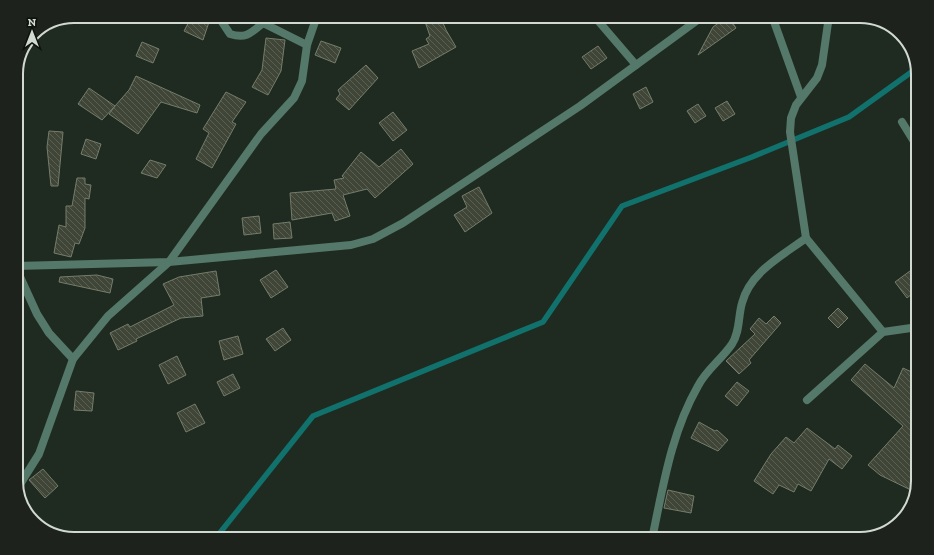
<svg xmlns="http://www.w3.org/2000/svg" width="934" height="555" font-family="'Zilla Slab',serif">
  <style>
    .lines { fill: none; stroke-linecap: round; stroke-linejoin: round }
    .stream { stroke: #11726d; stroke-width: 5.5 }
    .building { fill: url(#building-back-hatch); stroke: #767c6b }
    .minor { stroke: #547869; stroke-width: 8 }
    .rim { fill: none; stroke: #d1d9d1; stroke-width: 2 }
  </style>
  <defs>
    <pattern id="building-back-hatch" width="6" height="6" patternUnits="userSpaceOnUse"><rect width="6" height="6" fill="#404637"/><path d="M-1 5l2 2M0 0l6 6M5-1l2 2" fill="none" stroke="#5b6053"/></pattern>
  </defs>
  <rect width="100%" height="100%" fill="#1f2b20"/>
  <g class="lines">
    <path class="stream" d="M 215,539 L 313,416 L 543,322 L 622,206 L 752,157 L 849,117 L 917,68"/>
  </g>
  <g class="building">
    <path d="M 192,16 L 211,16 L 203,40 L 184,31 Z"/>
    <path d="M 423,16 L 440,16 L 446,30 L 456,47 L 419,68 L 412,51 L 429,44 L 426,39 L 430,36 Z"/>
    <path d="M 728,16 L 736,28 L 698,55 L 713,27 Z"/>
    <path d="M 266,38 L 285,40 L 281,71 L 268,95 L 252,87 L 262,70 Z"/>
    <path d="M 321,41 L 341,48 L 335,63 L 315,55 Z"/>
    <path d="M 142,42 L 159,49 L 153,63 L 136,56 Z"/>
    <path d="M 598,46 L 607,58 L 591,69 L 582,57 Z"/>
    <path d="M 366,65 L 378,78 L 349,110 L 336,99 L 340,94 L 338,90 Z"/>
    <path d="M 136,76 L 200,105 L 197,113 L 161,102 L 138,134 L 109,114 L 115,106 L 102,120 L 78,104 L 89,88 L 115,106 L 129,90 Z"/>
    <path d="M 646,87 L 653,102 L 640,109 L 633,94 Z"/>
    <path d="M 226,92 L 246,102 L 232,122 L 236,124 L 212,168 L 196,159 L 209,133 L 203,129 Z"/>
    <path d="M 727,101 L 735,114 L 723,121 L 715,108 Z"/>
    <path d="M 698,104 L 706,116 L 695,123 L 687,111 Z"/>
    <path d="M 393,112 L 407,130 L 393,141 L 379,123 Z"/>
    <path d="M 49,131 L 63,132 L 58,186 L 51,186 L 47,147 Z"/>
    <path d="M 86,139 L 101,144 L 96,159 L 81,154 Z"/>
    <path d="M 401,149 L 413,164 L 375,198 L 367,189 L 343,195 L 350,216 L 335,221 L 332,213 L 292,220 L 290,193 L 336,189 L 334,180 L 344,178 L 342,176 L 361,152 L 379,167 Z"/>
    <path d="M 150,160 L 166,165 L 157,178 L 141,173 Z"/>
    <path d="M 77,178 L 85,178 L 85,184 L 91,185 L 89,199 L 85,198 L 85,228 L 79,244 L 75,243 L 71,257 L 54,253 L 59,225 L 66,227 L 66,206 L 72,206 Z"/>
    <path d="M 479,187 L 492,213 L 465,232 L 454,215 L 467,207 L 462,196 Z"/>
    <path d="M 259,216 L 261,233 L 244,235 L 242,218 Z"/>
    <path d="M 290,222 L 292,238 L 274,239 L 273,224 Z"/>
    <path d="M 276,270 L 288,287 L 271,298 L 260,280 Z"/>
    <path d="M 216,271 L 220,295 L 201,298 L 203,316 L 181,318 L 136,339 L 137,341 L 118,350 L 110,333 L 128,324 L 130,327 L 174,305 L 163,284 L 179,277 Z"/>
    <path d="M 910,271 L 918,281 L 918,289 L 907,298 L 895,282 Z"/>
    <path d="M 97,275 L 113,279 L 110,293 L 59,282 L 60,277 Z"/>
    <path d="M 838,308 L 848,318 L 838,328 L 828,318 Z"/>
    <path d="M 774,316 L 781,323 L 749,360 L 751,363 L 739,374 L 726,361 L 755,334 L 750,329 L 759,318 L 766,324 Z"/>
    <path d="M 283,328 L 291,340 L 275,351 L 266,339 Z"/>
    <path d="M 238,336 L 243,354 L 224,360 L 219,341 Z"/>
    <path d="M 177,356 L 186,375 L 168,384 L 159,365 Z"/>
    <path d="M 865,364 L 894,388 L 903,368 L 918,375 L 918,481 L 915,492 L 880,475 L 868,465 L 903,426 L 851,380 Z"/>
    <path d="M 233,374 L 240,388 L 224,396 L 217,382 Z"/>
    <path d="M 737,382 L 749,391 L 737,406 L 725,396 Z"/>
    <path d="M 76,391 L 94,393 L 92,411 L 74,410 Z"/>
    <path d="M 195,404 L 205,423 L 186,432 L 177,413 Z"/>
    <path d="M 699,422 L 715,431 L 717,430 L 728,440 L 718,451 L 691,438 Z"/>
    <path d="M 807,428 L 835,449 L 838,445 L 852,456 L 842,469 L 829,459 L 811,491 L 798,484 L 794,492 L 779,485 L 773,494 L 754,481 L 771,454 L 786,437 L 794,443 Z"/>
    <path d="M 43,469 L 58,486 L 45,498 L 29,480 Z"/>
    <path d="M 668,490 L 694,496 L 691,513 L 664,508 Z"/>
  </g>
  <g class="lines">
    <g class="minor">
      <path d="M 218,16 L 230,34 C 246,39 251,33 263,23"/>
      <path d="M 257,16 L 263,23 L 307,45"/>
      <path d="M 594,16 L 636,65"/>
      <path d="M 772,16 L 801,97"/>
      <path d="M 902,122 L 918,148"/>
      <path d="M 806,238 L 883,332"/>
      <path d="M 16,266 L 169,262 L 351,245 L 373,239 L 403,223 L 580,106 L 703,16"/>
      <path d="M 16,268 L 37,314 L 49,333 L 73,359"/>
      <path d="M 807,400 L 883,332 L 918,327"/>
      <path d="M 17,489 L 39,454 L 73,359 L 108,316 L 169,262 L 261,134 L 294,98 L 302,81 L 307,45 L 317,16"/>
      <path d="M 652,539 C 663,487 671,433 698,386 C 706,370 722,359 732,344 C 740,332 738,317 742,303 C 750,272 782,256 806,238 L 790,132 L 791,118 L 796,105 L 817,78 L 822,65 L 829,16"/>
    </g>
  </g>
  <path d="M0 0H934V555H0ZM74 23H860A51 51 0 0 1 911 74V481A51 51 0 0 1 860 532H74A51 51 0 0 1 23 481V74A51 51 0 0 1 74 23Z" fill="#1d221d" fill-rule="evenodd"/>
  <path class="rim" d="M74 23H860A51 51 0 0 1 911 74V481A51 51 0 0 1 860 532H74A51 51 0 0 1 23 481V74A51 51 0 0 1 74 23Z"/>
  <g transform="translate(32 32)" stroke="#0d120d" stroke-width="3" paint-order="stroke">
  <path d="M0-3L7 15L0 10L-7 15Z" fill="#d1d9d1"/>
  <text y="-6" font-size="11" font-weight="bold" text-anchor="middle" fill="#d1d9d1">N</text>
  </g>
</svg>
